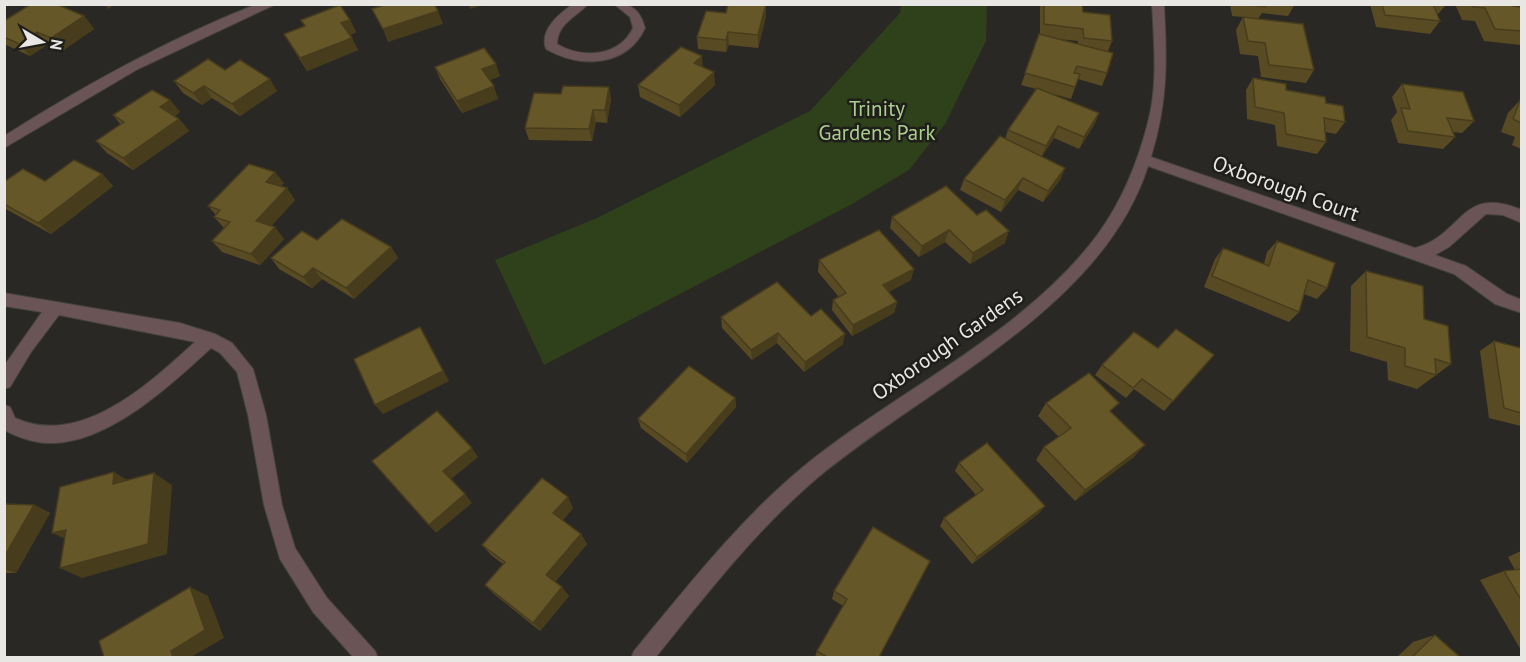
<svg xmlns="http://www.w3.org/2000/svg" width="1526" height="662" font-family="'PT Sans',sans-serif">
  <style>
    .green { fill: #2e411a }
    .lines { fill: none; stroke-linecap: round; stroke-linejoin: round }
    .minor-casing { stroke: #44433f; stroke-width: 2 }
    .tertiary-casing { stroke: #44433f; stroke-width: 2 }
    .minor { fill: #6a5455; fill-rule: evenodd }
    .tertiary { fill: #6a5455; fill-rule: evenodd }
    .wall { fill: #584b23; fill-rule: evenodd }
    .shaded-wall { fill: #473d1d }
    .building { fill: #665729; stroke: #473d1d; stroke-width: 1.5 }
    .labels { text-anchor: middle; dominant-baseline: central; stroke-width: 5; stroke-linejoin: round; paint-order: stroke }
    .park-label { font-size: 21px; fill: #abce8c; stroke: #1f1e1b }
    .street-label { font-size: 21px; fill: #e8e7e4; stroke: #1f1e1b }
  </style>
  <rect width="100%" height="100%" fill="#292824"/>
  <path class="green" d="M 901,5 L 987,5 L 986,41 L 945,124 L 909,170 L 852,204 L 544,365 L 495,260 L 597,218 L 810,111 L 900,13 Z"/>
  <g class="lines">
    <defs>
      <g id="minor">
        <path d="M 573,4 L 588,4 C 575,18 558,23 557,44 C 582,59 619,57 633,28 L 630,17 L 614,4 C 633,4 640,10 645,28 C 627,67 580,69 546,49 C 539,30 559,14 573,4 Z"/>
        <path d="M 1152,4 L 1164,4 C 1167,62 1168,101 1151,157 L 1415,248 C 1464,235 1460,184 1522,210 L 1522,223 L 1503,215 L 1486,214 L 1449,247 L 1435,255 L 1466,266 L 1507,294 L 1522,300 L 1522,313 L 1495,304 L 1454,274 L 1148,166 C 1103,309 924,388 816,479 C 755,531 705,596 655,658 L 631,658 L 634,651 C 687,587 739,520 803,467 C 897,390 1025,333 1098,234 C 1122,201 1138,162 1148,122 C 1158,85 1154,43 1152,4 Z"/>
        <path d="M 4,293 L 180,323 L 215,334 L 232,343 L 253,369 L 266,415 L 282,505 L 295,548 L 327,598 L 375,651 L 378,658 L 354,658 L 313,612 L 280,559 L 264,505 L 248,415 L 237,372 L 220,353 L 211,348 C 171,385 111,441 54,443 C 36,444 20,438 4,430 L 4,405 L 10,407 L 15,418 C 81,448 150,383 195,342 L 59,315 L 31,352 L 10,387 L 4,389 L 4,366 L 42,312 L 4,306 Z"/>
      </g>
      <path id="tertiary" d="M 257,4 L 276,4 L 138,69 L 4,148 L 4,136 C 85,85 168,39 257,4 Z"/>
    </defs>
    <use href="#minor" class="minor-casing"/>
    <use href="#tertiary" class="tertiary-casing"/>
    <use href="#minor" class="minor"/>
    <use href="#tertiary" class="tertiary"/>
  </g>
  <g class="wall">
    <path d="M 766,4 L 766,16 L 758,48 L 729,45 L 726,52 L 698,49 L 697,37 L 726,13 Z"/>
    <path d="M 1040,4 L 1082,4 L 1083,12 L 1112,41 L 1108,51 L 1107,73 L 1102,86 L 1078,79 L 1071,99 L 1050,93 L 1099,113 L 1094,125 L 1079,149 L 1054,138 L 1042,156 L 1065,168 L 1060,180 L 1043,202 L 1018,190 L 1001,212 L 960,190 L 964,179 L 1005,139 L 1008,130 L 1036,89 L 1021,85 L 1040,34 ZM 1059,39 L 1078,41 L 1078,44 Z"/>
    <path d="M 1230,4 L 1295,4 L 1288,16 L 1262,13 L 1258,19 L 1314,70 L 1306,83 L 1261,77 L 1258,56 L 1240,54 L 1236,30 L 1243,17 L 1232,16 Z"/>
    <path d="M 1370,4 L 1444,4 L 1445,6 L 1437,15 L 1440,21 L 1430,34 L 1376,27 Z"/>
    <path d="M 1455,4 L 1512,4 L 1513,6 L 1521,7 L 1521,45 L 1484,41 L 1475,21 L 1462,20 Z"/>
    <path d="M 84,16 L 94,29 L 62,51 L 48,44 L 30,56 L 4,44 L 4,21 Z"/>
    <path d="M 301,20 L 350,20 L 356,32 L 350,35 L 358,50 L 307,71 L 284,34 L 304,26 Z"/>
    <path d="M 435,67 L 500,76 L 489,80 L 498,99 L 462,113 L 440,79 Z"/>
    <path d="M 702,67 L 715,85 L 680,117 L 640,97 L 638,85 Z"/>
    <path d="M 225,70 L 277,91 L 240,116 L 212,98 L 202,105 L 183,93 L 174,81 Z"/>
    <path d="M 1253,78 L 1326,103 L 1345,122 L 1336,134 L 1325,132 L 1326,142 L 1317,154 L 1277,146 L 1275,125 L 1247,119 L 1246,90 Z"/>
    <path d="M 1402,84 L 1474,121 L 1462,133 L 1453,132 L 1455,137 L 1443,149 L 1398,143 L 1391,120 L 1397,112 L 1392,97 Z"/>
    <path d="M 611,99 L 607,123 L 596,122 L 592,141 L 529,140 L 525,128 Z"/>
    <path d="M 170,100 L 180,112 L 175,116 L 179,119 L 189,131 L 133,170 L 107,153 L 96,141 L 121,125 L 113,115 Z"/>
    <path d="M 1520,100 L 1521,101 L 1521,149 L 1512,145 L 1515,137 L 1501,132 L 1508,113 Z"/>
    <path d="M 102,174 L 113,186 L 51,234 L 4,208 L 4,182 L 45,181 Z"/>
    <path d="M 284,183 L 281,186 L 295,200 L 271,226 L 284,239 L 260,265 L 222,252 L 212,241 L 224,228 L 214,217 L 216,215 L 208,206 Z"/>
    <path d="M 892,217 L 1005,243 L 970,264 L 945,242 L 919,257 L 890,228 Z"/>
    <path d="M 317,240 L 391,247 L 398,258 L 354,299 L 322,279 L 312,288 L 279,269 L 271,258 Z"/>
    <path d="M 1277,241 L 1327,288 L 1317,299 L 1304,294 L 1299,312 L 1289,322 L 1204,287 L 1215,259 L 1223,248 L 1264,264 L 1267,252 Z"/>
    <path d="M 819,260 L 911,280 L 888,292 L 897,302 L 894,313 L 852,336 L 832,310 L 833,300 L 839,297 L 818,272 Z"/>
    <path d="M 1366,271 L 1424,319 L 1451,364 L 1417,389 L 1388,380 L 1387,362 L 1350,351 L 1351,286 Z"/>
    <path d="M 811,316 L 843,344 L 804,372 L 777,343 L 752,360 L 722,328 L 721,317 Z"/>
    <path d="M 1494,341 L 1521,348 L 1521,426 L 1489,418 L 1480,351 Z"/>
    <path d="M 1158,348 L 1214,355 L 1164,411 L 1134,389 L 1126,398 L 1095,375 L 1102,365 Z"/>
    <path d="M 735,398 L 736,407 L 687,463 L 641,428 L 638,419 Z"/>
    <path d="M 1046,403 L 1112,413 L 1134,457 L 1075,501 L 1036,460 L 1044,447 L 1059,437 L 1038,416 Z"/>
    <path d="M 959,463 L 1045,506 L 1038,514 L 972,564 L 940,526 L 944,518 L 976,495 L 955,471 Z"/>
    <path d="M 4,504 L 34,505 L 50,513 L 16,573 L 4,573 Z"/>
    <path d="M 573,508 L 563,520 L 581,534 L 587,544 L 555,582 L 569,596 L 540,631 L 494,594 L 485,585 L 503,564 L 491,555 L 482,545 Z"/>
    <path d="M 873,527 L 879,657 L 815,657 L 817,651 L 843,606 L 832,599 L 834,591 Z"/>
    <path d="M 1521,551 L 1521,650 L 1480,580 L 1504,571 L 1515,570 L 1508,557 Z"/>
    <path d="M 1435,635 L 1460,657 L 1397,657 L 1413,642 Z"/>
  </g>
  <g class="shaded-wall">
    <path d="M 105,4 L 116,4 L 108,9 Z"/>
    <path d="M 468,4 L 487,4 L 470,9 Z"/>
    <path d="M 766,4 L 766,16 L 758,48 L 758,35 Z"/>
    <path d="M 438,11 L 443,24 L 388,42 L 383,29 Z"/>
    <path d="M 84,16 L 94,29 L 62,51 L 51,38 Z"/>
    <path d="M 350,20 L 356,32 L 348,36 L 341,23 Z"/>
    <path d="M 37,32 L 48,44 L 30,56 L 19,44 Z"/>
    <path d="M 728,32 L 729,45 L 726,52 L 726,40 Z"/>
    <path d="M 352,38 L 358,50 L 307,71 L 300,58 Z"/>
    <path d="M 702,56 L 703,69 L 694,63 Z"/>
    <path d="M 496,64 L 500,76 L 486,82 L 482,69 Z"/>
    <path d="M 714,72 L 715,85 L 680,117 L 679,105 Z"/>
    <path d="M 270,79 L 277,91 L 240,116 L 232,104 Z"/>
    <path d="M 204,86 L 212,98 L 202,105 L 193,93 Z"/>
    <path d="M 494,86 L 498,99 L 462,113 L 457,101 Z"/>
    <path d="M 609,87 L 611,99 L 607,123 L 605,110 Z"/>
    <path d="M 170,100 L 180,112 L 170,119 L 160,107 Z"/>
    <path d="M 593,110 L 596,122 L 592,141 L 589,129 Z"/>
    <path d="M 1099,113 L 1094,125 L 1079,149 L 1084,137 Z"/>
    <path d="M 179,119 L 189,131 L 133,170 L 123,158 Z"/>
    <path d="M 1058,126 L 1054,138 L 1041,157 L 1046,146 Z"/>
    <path d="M 1065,168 L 1060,180 L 1043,202 L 1048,191 Z"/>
    <path d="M 275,172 L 284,183 L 274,194 L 266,182 Z"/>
    <path d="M 102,174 L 113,186 L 51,234 L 38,223 Z"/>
    <path d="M 1023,178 L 1018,190 L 1001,212 L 1005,200 Z"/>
    <path d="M 287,188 L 295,200 L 265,233 L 256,221 Z"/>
    <path d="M 275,227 L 284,239 L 260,265 L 251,254 Z"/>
    <path d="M 949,230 L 945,242 L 919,257 L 922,246 Z"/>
    <path d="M 1009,231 L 1005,243 L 970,264 L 973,253 Z"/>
    <path d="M 391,247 L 398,258 L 354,299 L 346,288 Z"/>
    <path d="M 313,268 L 322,279 L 312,288 L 303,277 Z"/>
    <path d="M 914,269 L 911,280 L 881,296 L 883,285 Z"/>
    <path d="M 897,302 L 894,313 L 852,336 L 853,325 Z"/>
    <path d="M 420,327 L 426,337 L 449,381 L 383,414 L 375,405 Z"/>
    <path d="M 778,333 L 777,343 L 752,360 L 751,350 Z"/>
    <path d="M 845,334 L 843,344 L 804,372 L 805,362 Z"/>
    <path d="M 735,398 L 736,407 L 687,463 L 686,454 Z"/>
    <path d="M 1145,445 L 1134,457 L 1075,501 L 1085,490 Z"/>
    <path d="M 472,448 L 478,457 L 450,480 L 443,471 Z"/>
    <path d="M 114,472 L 134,484 L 113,484 Z"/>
    <path d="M 154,473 L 172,485 L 167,554 L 82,578 L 60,568 Z"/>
    <path d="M 465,494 L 472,503 L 436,533 L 429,525 Z"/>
    <path d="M 568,497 L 573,508 L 559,524 L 553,513 Z"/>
    <path d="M 34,505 L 50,513 L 16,573 L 4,569 L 4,557 Z"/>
    <path d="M 1045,506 L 1038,514 L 972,564 L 977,557 Z"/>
    <path d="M 66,530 L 74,543 L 52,533 Z"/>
    <path d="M 581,534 L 587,544 L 553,584 L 546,575 Z"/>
    <path d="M 190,587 L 208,596 L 224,638 L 191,657 L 173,657 L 171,651 Z"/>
    <path d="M 562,587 L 569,596 L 540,631 L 533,623 Z"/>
  </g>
  <g class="building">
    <path d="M 31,4 L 56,4 L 84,16 L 51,38 L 37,32 L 19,44 L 4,37 L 4,21 Z"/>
    <path d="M 387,4 L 434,4 L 438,11 L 383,29 L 372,9 Z"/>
    <path d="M 728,4 L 766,4 L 758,35 L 728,32 L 726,40 L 697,37 L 706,11 L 726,13 Z"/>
    <path d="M 1044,4 L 1082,4 L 1083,12 L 1110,15 L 1112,41 L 1084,38 L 1083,29 L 1044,24 Z"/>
    <path d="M 1246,4 L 1265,4 L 1265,7 Z"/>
    <path d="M 1382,4 L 1433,4 L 1440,21 L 1385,15 Z"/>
    <path d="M 1471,4 L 1512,4 L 1513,6 L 1521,7 L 1521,31 L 1495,29 L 1485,8 L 1473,7 Z"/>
    <path d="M 340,5 L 350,20 L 341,23 L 352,38 L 300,58 L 284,34 L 305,26 L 301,20 Z"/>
    <path d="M 1243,17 L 1303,24 L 1314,70 L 1269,65 L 1265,43 L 1248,41 Z"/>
    <path d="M 1039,34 L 1113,53 L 1107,73 L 1077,66 L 1074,73 L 1080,74 L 1075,87 L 1025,73 Z"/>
    <path d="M 681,47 L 702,56 L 694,63 L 714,72 L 679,105 L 638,85 Z"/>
    <path d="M 484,48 L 496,64 L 482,69 L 494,86 L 457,101 L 435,67 Z"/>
    <path d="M 208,59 L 225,70 L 240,60 L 270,79 L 232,104 L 204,86 L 193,93 L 174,81 Z"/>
    <path d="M 1253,78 L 1286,84 L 1286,90 L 1325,97 L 1326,103 L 1343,106 L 1345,122 L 1324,118 L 1326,142 L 1286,134 L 1284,113 L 1255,107 Z"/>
    <path d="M 1402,84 L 1463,92 L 1474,121 L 1447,118 L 1455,137 L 1408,131 L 1401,108 L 1410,109 Z"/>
    <path d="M 563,86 L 609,87 L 605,110 L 593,110 L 589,129 L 525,128 L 534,93 L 561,94 Z"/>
    <path d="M 1037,88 L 1099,113 L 1084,137 L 1058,126 L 1046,146 L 1008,130 Z"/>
    <path d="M 152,90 L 170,100 L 160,107 L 179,119 L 123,158 L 96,141 L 124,122 L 113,115 Z"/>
    <path d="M 1520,100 L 1521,101 L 1521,123 L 1513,119 Z"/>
    <path d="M 1000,136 L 1065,168 L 1048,191 L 1023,178 L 1005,200 L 964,179 Z"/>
    <path d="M 74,160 L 102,174 L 38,223 L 4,204 L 4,182 L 23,169 L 45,181 Z"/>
    <path d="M 249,164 L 275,172 L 266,182 L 287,188 L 256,221 L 275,227 L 251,254 L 212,241 L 230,222 L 214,217 L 220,210 L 208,206 Z"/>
    <path d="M 946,186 L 977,215 L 986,210 L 1009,231 L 973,253 L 949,230 L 922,246 L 892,217 Z"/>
    <path d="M 342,219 L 391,247 L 346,288 L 313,268 L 303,277 L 271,258 L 302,231 L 317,240 Z"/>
    <path d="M 879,230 L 914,269 L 883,285 L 897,302 L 853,325 L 833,300 L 846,293 L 819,260 Z"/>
    <path d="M 1277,241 L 1335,263 L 1327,288 L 1308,280 L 1299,312 L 1212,276 L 1223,248 L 1269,266 Z"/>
    <path d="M 1366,271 L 1423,286 L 1424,319 L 1448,326 L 1451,364 L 1435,359 L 1436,375 L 1405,366 L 1405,348 L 1367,337 Z"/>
    <path d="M 777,282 L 811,316 L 821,309 L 845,334 L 805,362 L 778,333 L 751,350 L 721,317 Z"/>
    <path d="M 420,327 L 443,371 L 375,405 L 354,359 Z"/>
    <path d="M 1176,329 L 1214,355 L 1173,401 L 1142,379 L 1133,388 L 1102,365 L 1134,332 L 1158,348 Z"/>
    <path d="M 1494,341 L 1521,348 L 1521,413 L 1504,408 Z"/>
    <path d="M 689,366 L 735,398 L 686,454 L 638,419 Z"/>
    <path d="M 1089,373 L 1119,403 L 1110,411 L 1145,445 L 1085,490 L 1044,447 L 1071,428 L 1046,403 Z"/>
    <path d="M 437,411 L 472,448 L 443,471 L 465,494 L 429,525 L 372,461 Z"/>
    <path d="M 987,443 L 1045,506 L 977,557 L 944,518 L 983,490 L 959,463 Z"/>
    <path d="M 114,472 L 113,484 L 154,473 L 148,544 L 60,568 L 66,530 L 52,533 L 60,487 Z"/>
    <path d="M 542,478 L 568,497 L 553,513 L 581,534 L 546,575 L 562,587 L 533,623 L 485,585 L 505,562 L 482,545 Z"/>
    <path d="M 4,504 L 34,505 L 4,557 Z"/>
    <path d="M 873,527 L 930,561 L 879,657 L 827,657 L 817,651 L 847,599 L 834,591 Z"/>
    <path d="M 1521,569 L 1521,600 L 1504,571 Z"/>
    <path d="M 190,587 L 205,630 L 171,651 L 173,657 L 104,657 L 99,641 Z"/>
    <path d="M 1435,635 L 1460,657 L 1412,657 Z"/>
  </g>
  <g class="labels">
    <g class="park-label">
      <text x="877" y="108">Trinity<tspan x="877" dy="24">Gardens Park</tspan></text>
    </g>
    <g class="street-label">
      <text transform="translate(1286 188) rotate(20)">Oxborough Court</text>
      <text transform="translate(947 344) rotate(-35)">Oxborough Gardens</text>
    </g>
  </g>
  <rect width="1526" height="662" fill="none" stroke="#e8e7e4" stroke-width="12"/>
  <g transform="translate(42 42) rotate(100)" stroke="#1f1e1b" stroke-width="4.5" paint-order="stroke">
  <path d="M0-4.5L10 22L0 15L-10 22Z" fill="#e8e7e4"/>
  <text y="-9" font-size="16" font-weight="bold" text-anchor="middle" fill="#e8e7e4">N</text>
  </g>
</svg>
